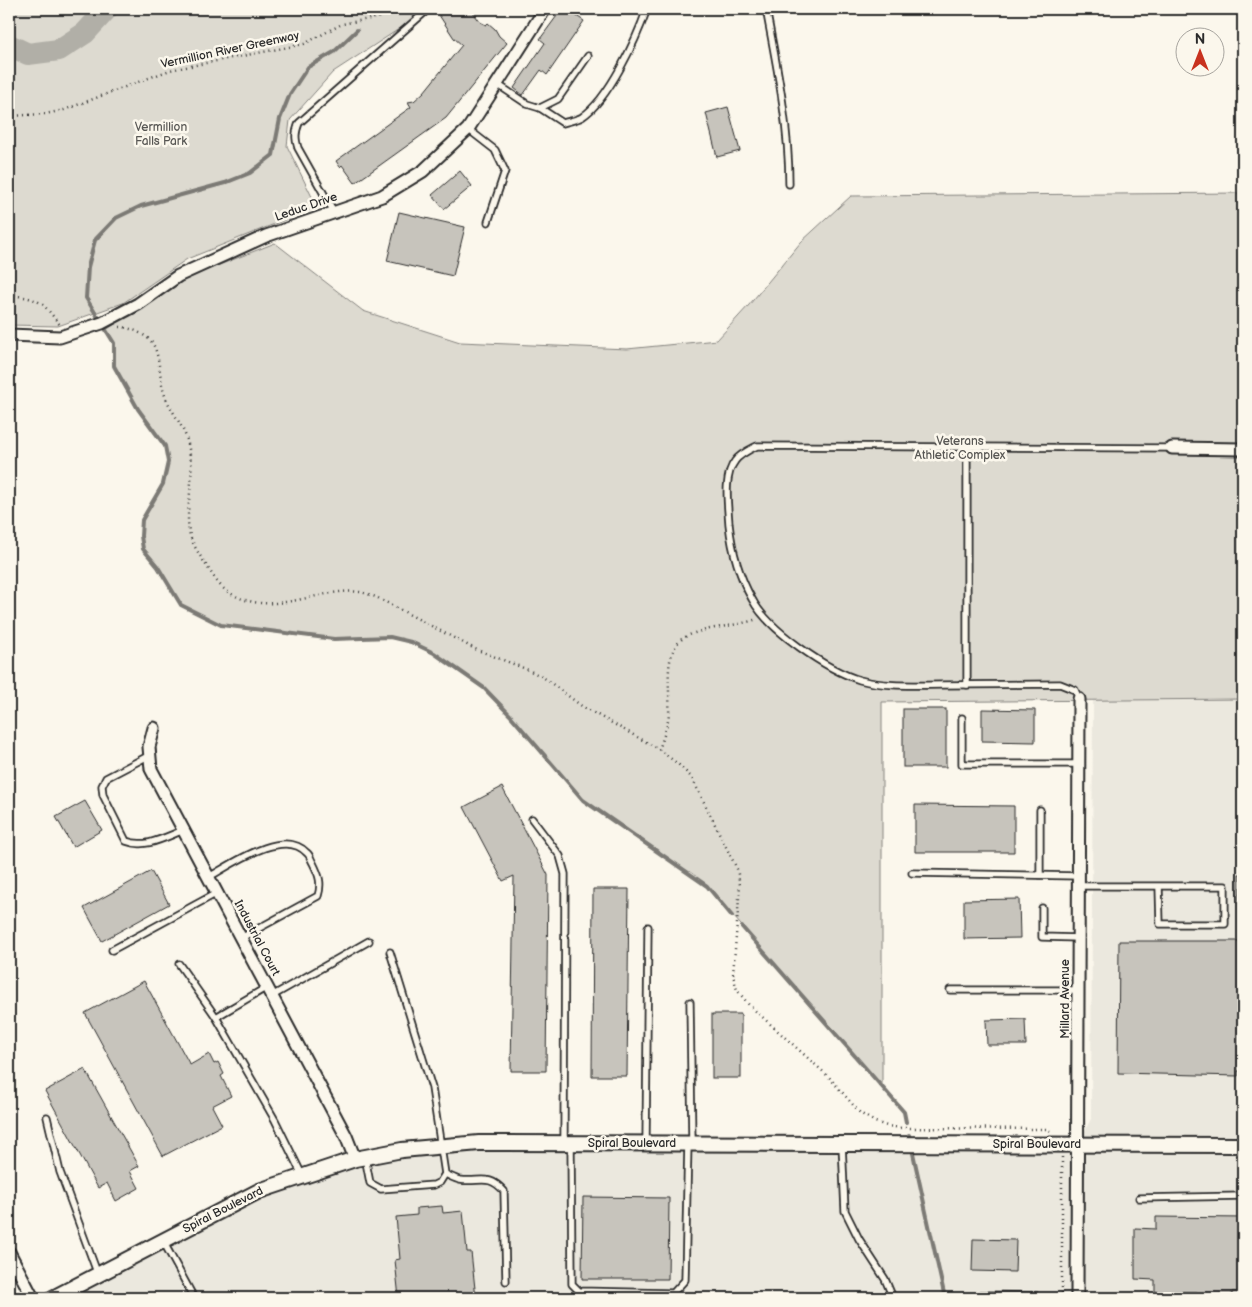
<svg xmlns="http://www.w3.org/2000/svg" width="1252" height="1307" font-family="'Balsamiq Sans',sans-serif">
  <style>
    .built { fill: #ebe8de }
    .green { fill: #dddad0; stroke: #84827e }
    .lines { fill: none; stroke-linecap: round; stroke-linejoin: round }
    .stream { stroke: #7b7a75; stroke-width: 4 }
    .river { stroke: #b1afa7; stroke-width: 22 }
    .building { fill: #c7c4bc; stroke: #2b2b2b }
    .service-casing { stroke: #2b2b2b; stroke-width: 9 }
    .minor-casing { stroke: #2b2b2b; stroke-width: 15 }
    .tertiary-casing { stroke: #2b2b2b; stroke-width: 18 }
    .path { stroke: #2b2b2b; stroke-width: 2.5; stroke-dasharray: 1 4; stroke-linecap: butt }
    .service { stroke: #fbf7ec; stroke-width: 5.5 }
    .minor { stroke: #fbf7ec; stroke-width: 11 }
    .tertiary { stroke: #fbf7ec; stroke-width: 14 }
    .labels { text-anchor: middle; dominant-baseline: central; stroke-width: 5; stroke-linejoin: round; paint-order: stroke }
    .street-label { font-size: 12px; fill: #2b2b2b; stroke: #fbf7ec }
    .park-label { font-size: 12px; fill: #585754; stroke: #fbf7ec }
  </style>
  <rect width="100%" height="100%" fill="#fbf7ec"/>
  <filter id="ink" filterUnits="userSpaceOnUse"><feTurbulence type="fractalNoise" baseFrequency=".02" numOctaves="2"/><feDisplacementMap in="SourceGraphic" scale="10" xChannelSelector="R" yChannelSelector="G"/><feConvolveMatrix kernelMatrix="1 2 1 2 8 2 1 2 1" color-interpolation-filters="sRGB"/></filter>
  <g filter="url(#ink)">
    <path class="built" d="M 1093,698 L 1243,699 L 1243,1298 L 53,1298 L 259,1191 L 401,1150 L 1078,1144 L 1091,1119 Z"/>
    <g class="green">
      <path d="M 9,9 L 424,9 L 425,12 L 333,72 L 290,120 L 287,146 L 317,207 L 187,259 L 123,303 L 58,326 L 9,325 Z"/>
      <path d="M 1243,193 L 1243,699 L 882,702 L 882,1087 L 707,886 L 583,800 L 510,715 L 484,688 L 434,653 L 411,642 L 390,637 L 334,639 L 221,625 L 181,605 L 158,567 L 143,549 L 141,536 L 142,520 L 163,484 L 168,462 L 165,446 L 138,409 L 114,366 L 114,343 L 106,330 L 184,279 L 275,243 L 363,311 L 460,342 L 627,349 L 717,340 L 749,305 L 801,242 L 851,196 Z"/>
    </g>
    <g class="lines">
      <g class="stream">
        <path d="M 362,14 L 364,9"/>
        <path d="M 357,30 L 334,52 L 308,67 L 290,94 L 280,119 L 273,155 L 250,173 L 225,183 L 141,206 L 116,218 L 95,240 L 88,267 L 86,298 L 114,343 L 114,366 L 138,409 L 165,446 L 168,462 L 163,484 L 142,520 L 141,536 L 143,549 L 158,567 L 181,605 L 221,625 L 334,639 L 390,637 L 411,642 L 434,653 L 484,688 L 510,715 L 583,800 L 707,886 L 732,916"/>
        <path d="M 742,927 L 904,1112 L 906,1122"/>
        <path d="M 909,1135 L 945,1298"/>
      </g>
      <path class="river" d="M 9,45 L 28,54 L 59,50 L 85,33 L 107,9"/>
    </g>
    <g class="building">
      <path d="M 435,9 L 471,9 L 480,22 L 486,25 L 488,23 L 495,29 L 499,36 L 507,43 L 446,118 L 355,183 L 342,165 L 340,167 L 336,161 L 411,107 L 408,102 L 414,101 L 424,92 L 462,45 L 454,38 Z"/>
      <path d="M 562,9 L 566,9 L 584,21 L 547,75 L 541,70 L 523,95 L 514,88 L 545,43 L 540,39 Z"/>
      <path d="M 728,107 L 740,151 L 717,157 L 706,113 Z"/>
      <path d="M 460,171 L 472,186 L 444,209 L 432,195 Z"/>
      <path d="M 399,212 L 465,227 L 453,276 L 387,261 Z"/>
      <rect x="903" y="709" width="43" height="58"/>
      <path d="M 982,709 L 1035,710 L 1035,742 L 982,741 Z"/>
      <path d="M 502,787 L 548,875 L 546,1071 L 511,1071 L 514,876 L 503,881 L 464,807 Z"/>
      <path d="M 85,801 L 102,830 L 73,847 L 56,817 Z"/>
      <path d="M 915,805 L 1014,806 L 1014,852 L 915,852 Z"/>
      <path d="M 151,871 L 169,904 L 102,941 L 84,908 Z"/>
      <path d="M 1239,874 L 1243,874 L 1243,1071 L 1238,1071 L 1238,1076 L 1118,1073 L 1119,941 L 1239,941 Z"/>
      <path d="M 593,889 L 629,889 L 627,1076 L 592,1076 Z"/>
      <path d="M 1019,899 L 1020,938 L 964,939 L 964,900 Z"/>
      <path d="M 144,981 L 190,1065 L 209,1054 L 214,1064 L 218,1062 L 224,1074 L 221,1076 L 231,1096 L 212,1106 L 222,1125 L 163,1156 L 85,1013 Z"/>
      <rect x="712" y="1014" width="29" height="64"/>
      <path d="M 1025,1019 L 1026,1045 L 987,1045 L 986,1020 Z"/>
      <path d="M 85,1069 L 139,1166 L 130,1171 L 139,1188 L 116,1201 L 107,1183 L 98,1188 L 45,1091 Z"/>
      <path d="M 583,1197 L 669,1198 L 668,1279 L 582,1279 Z"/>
      <path d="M 442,1206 L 443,1213 L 463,1211 L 467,1252 L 471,1252 L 476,1298 L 399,1298 L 395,1260 L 400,1259 L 396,1217 L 417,1215 L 417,1208 Z"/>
      <path d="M 1156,1217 L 1243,1218 L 1243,1292 L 1232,1292 L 1232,1298 L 1197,1298 L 1197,1292 L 1155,1292 L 1155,1280 L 1135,1279 L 1135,1228 L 1156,1229 Z"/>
      <path d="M 973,1239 L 1016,1240 L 1015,1272 L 972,1271 Z"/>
      <path d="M 980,1291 L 1038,1292 L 1038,1298 L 979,1298 Z"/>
    </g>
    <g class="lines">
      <defs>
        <g id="service">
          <path d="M 766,9 C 777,67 789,125 789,184"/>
          <path d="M 497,84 L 527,104 L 540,108 L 558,99 L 588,56"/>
          <path d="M 540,108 L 563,123 C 569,121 577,120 582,117 C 609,99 636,40 647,9"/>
          <path d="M 468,129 L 495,150 L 505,171 L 488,222"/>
          <path d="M 334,212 L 298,148 C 295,138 295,133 299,123 L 425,12"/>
          <path d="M 967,447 L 967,685"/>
          <path d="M 1079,699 L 1075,690 L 1060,684 C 1021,684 981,685 942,685 C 915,685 886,687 860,680 C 827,670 768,630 752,599 C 739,576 732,551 729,524 C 728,506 723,476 735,461 C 740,454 749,450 757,446 L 1172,448"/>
          <path d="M 962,718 L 962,764 L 1079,764"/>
          <path d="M 150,755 L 106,778 L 102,786 L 103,795 L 126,841 C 146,849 165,837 184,830"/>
          <path d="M 1040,810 L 1040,875"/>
          <path d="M 532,819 L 560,856 L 565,874 L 564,1143"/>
          <path d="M 912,873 L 1079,876"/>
          <path d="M 209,877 C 232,864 284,827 307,853 C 310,855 311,860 313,863 C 319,875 322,883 318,896 L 241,938"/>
          <path d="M 1079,886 L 1225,886 L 1225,924 L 1160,924 L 1159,886"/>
          <path d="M 1042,908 L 1042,937 L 1079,938"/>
          <path d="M 112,950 L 217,893"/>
          <path d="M 179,964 L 216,1017 L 275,1120 L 303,1177"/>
          <path d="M 950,990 L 1079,990"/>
          <path d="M 272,996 L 369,941"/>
          <path d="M 690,1002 L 692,1143"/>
          <path d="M 216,1017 L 267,987"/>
          <path d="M 47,1117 L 60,1172 L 98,1275"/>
          <path d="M 571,1143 L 572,1284 L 579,1291 L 673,1293 L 685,1280 L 688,1143"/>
          <path d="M 646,1143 L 648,927"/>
          <path d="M 842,1144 L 845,1211 L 859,1239 L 885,1279 L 893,1298"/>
          <path d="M 365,1157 L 370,1183 L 381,1189 L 434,1185 L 440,1182 L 445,1174 L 432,1088 L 390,952"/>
          <path d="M 445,1174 C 450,1176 455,1179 460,1180 C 480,1183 488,1173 504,1191 L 506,1281"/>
          <path d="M 1139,1198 L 1243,1196"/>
          <path d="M 163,1241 L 194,1298"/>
        </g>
        <g id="minor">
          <path d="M 9,335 L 60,337 L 102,323 L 138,304 L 178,276 L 266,236 L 382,196 L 423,171 L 468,129 L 545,9"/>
          <path d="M 1172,448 L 1243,449"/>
          <path d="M 154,728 L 149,747 L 151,769 L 346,1136 L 355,1159"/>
          <path d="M 9,1252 L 33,1298"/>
          <path d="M 1077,1298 L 1079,699"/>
        </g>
        <path id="tertiary" d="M 53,1298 L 259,1191 L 355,1159 L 402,1150 L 479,1143 L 1243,1145"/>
      </defs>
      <use href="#service" class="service-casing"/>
      <use href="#minor" class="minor-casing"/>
      <use href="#tertiary" class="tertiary-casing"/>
      <g class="path">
        <path d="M 9,116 L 45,114 L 64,110 L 170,70 L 304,44 L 342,24 L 380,17 L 396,9"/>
        <path d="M 9,295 C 40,298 42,302 60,325"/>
        <path d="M 120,327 C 130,327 144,334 151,341 C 160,353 159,374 163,389 C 167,406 180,420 186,437 C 188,442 189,449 190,455 C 195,482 185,506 189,531 C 191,543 201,557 208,568 C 214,577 220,588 230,593 C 273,619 318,587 360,592 C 366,593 373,596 378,598 L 475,649 L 526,669 L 543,677 L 583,707 L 657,748 L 678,764 L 692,778 L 737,869 L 740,885 L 733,975 L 737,990 L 749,1005 L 829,1077 L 860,1113 L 875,1122 L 887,1126 L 901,1128 L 1046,1129 L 1050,1131"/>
        <path d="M 659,750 C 663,738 668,725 669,713 C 671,690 662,655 682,639 C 699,627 736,627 757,619"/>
        <path d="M 1062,1157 L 1062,1298"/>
      </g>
      <use href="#service" class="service"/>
      <use href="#minor" class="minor"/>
      <use href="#tertiary" class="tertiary"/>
    </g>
  </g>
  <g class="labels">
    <g class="street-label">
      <text transform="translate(230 50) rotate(-12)">Vermillion River Greenway</text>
      <text transform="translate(306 207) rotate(-19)">Leduc Drive</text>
      <text transform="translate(257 938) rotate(62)">Industrial Court</text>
      <text transform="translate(1065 999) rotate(-90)">Millard Avenue</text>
      <text x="632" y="1143">Spiral Boulevard</text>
      <text x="1037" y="1144">Spiral Boulevard</text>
      <text transform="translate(223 1210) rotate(-27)">Spiral Boulevard</text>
    </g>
    <g class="park-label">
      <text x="161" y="127">Vermillion<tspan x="161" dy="14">Falls Park</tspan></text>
      <text x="960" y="441">Veterans<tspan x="960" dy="14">Athletic Complex</tspan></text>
    </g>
  </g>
  <rect width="1252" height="1307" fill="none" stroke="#fbf7ec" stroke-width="30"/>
  <rect x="15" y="15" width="1222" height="1277" fill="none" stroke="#2b2b2b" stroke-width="2" filter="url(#ink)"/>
  <g transform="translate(1200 52)"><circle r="24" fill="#fbf7ec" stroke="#a8a59f"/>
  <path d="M0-4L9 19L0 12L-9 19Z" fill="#c8321e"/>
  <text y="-8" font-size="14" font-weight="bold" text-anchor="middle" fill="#2b2b2b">N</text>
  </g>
</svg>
